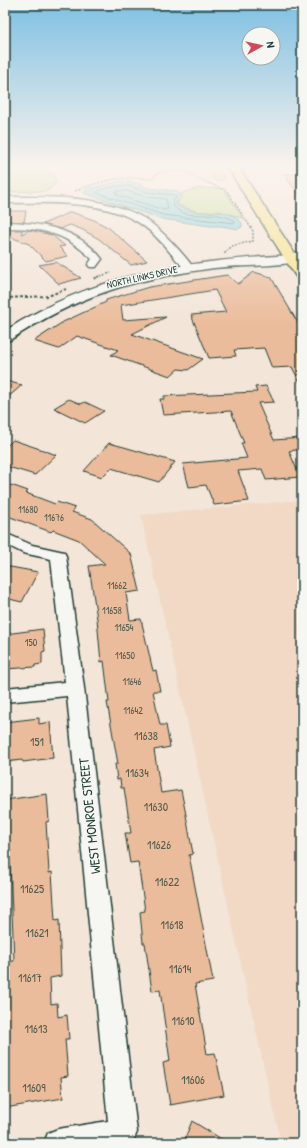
<svg xmlns="http://www.w3.org/2000/svg" width="307" height="1148" font-family="'Patrick Hand',sans-serif">
  <style>
    .built { fill: #f1d9c6 }
    .green { fill: #c4df97; stroke: #728e66 }
    .water { fill: #82d3dc; stroke: #5a9799 }
    .lines { fill: none; stroke-linecap: round; stroke-linejoin: round }
    .shore { stroke: #477977; stroke-width: 1 }
    .building { fill: #ebbc9b; stroke: #1f3d34 }
    .minor-casing { stroke: #1f3d34; stroke-width: 3 }
    .tertiary-casing { stroke: #1f3d34; stroke-width: 3 }
    .primary-casing { stroke: #1f3d34; stroke-width: 3 }
    .path-far1 { stroke: #1f3d34; stroke-width: 1.5; stroke-dasharray: 2 1.5; stroke-linecap: butt }
    .path { stroke: #1f3d34; stroke-width: 2; stroke-dasharray: 3 2; stroke-linecap: butt }
    .minor { fill: #f6f6f2; fill-rule: evenodd }
    .tertiary { fill: #f6f6f2; fill-rule: evenodd }
    .primary { fill: #f6e381; fill-rule: evenodd }
    .labels { text-anchor: middle; dominant-baseline: central; stroke-width: 3; stroke-linejoin: round; paint-order: stroke }
    .far-street-label { font-size: 10px; fill: #1f3d34; stroke: #f6f6f2 }
    .number-label { font-size: 10px; fill: #525d4e }
    .near-number-label { font-size: 12px; fill: #525d4e }
    .near-street-label { font-size: 14px; fill: #1f3d34; stroke: #f6f6f2 }
  </style>
  <rect width="100%" height="100%" fill="#f3e5d8"/>
  <filter id="ink" filterUnits="userSpaceOnUse"><feTurbulence type="fractalNoise" baseFrequency=".025" numOctaves="2"/><feDisplacementMap in="SourceGraphic" scale="8" xChannelSelector="R" yChannelSelector="G"/><feConvolveMatrix kernelMatrix="1 2 1 2 8 2 1 2 1" color-interpolation-filters="sRGB"/></filter>
  <g filter="url(#ink)">
    <path class="built" d="M 302,500 L 302,1143 L 281,1143 L 141,515 Z"/>
    <g class="green">
      <path d="M 5,165 L 43,169 L 54,175 L 56,183 L 47,191 L 5,192 Z"/>
      <path d="M 205,165 L 218,166 L 225,179 L 216,181 Z"/>
      <path d="M 199,188 L 224,189 L 243,218 L 219,211 L 198,212 L 178,205 L 177,203 L 182,198 L 182,193 Z"/>
    </g>
    <path class="water" d="M 122,181 L 137,183 L 148,188 L 177,191 L 181,195 L 176,203 L 177,206 C 183,208 191,211 198,212 C 216,215 226,206 242,223 L 242,227 L 238,229 L 221,226 L 210,226 L 162,219 L 84,193 L 87,189 Z"/>
    <g class="lines">
      <g class="shore">
        <path d="M 117,186 L 129,186 L 147,192 L 174,195 L 176,197 L 172,204 C 183,220 203,213 219,215 C 224,216 229,218 234,220 L 235,223 L 163,215 L 97,193 L 98,191 Z"/>
        <path d="M 118,191 L 128,191 L 146,197 L 166,199 L 168,209 L 164,210 L 117,195 L 116,192 Z"/>
      </g>
    </g>
    <g class="building">
      <path d="M 284,174 L 302,174 L 302,197 L 290,183 Z"/>
      <path d="M 5,211 L 26,211 L 24,222 L 5,221 Z"/>
      <path d="M 71,212 L 94,220 L 109,228 L 147,261 L 131,265 L 99,239 L 83,230 L 70,225 L 60,229 L 43,224 Z"/>
      <path d="M 5,230 L 22,230 L 22,234 L 29,230 L 52,235 L 65,246 L 59,247 L 68,256 L 46,261 L 29,244 L 5,235 Z"/>
      <path d="M 56,262 L 81,278 L 59,284 L 39,265 Z"/>
      <path d="M 254,272 L 271,277 L 302,330 L 302,386 L 292,367 L 272,368 L 264,348 L 234,350 L 236,356 L 209,358 L 191,315 L 226,312 L 215,290 L 121,305 L 123,320 L 166,317 L 132,334 L 203,359 L 188,370 L 178,369 L 170,376 L 111,355 L 118,350 L 77,336 L 59,349 L 34,341 L 63,322 L 106,302 L 106,300 L 149,287 L 227,275 L 238,284 Z"/>
      <path d="M 5,381 L 22,385 L 5,400 Z"/>
      <path d="M 266,386 L 274,402 L 258,403 L 274,440 L 302,438 L 302,449 L 289,451 L 300,477 L 266,480 L 262,469 L 238,471 L 249,501 L 214,505 L 206,485 L 189,487 L 183,464 L 247,458 L 241,443 L 244,443 L 231,411 L 163,415 L 160,399 L 164,399 L 164,396 L 257,392 L 255,387 Z"/>
      <path d="M 69,399 L 81,404 L 85,402 L 104,411 L 85,423 L 54,408 Z"/>
      <path d="M 13,440 L 46,451 L 56,455 L 35,475 L 5,466 L 5,448 Z"/>
      <path d="M 109,443 L 124,447 L 175,462 L 159,482 L 111,468 L 102,477 L 84,471 Z"/>
      <path d="M 11,485 L 28,491 L 26,493 L 55,504 L 57,502 L 75,508 L 72,512 L 92,519 L 131,554 L 140,591 L 126,593 L 130,620 L 141,619 L 153,671 L 156,670 L 160,691 L 153,691 L 160,725 L 166,725 L 170,747 L 154,750 L 161,793 L 181,790 L 186,815 L 193,854 L 189,855 L 213,981 L 195,984 L 207,1054 L 215,1053 L 224,1095 L 170,1105 L 163,1063 L 170,1061 L 160,990 L 152,991 L 145,943 L 143,943 L 140,912 L 145,911 L 138,862 L 130,863 L 125,833 L 131,833 L 124,788 L 121,788 L 120,779 L 117,780 L 115,764 L 118,764 L 107,702 L 109,702 L 104,661 L 101,662 L 97,619 L 89,566 L 105,564 L 79,540 L 53,530 L 51,532 L 5,515 L 5,490 Z"/>
      <path d="M 5,566 L 38,572 L 22,602 L 5,598 Z"/>
      <path d="M 43,629 L 45,651 L 42,652 L 42,664 L 35,665 L 35,667 L 5,669 L 5,634 Z"/>
      <path d="M 39,718 L 39,724 L 50,722 L 53,758 L 23,762 L 22,760 L 5,762 L 5,722 Z"/>
      <path d="M 47,794 L 49,821 L 46,822 L 49,873 L 52,872 L 55,921 L 59,920 L 61,976 L 50,978 L 51,1004 L 57,1003 L 58,1017 L 67,1015 L 69,1039 L 65,1039 L 68,1076 L 61,1077 L 63,1098 L 5,1108 L 5,962 L 14,961 L 10,864 L 5,865 L 5,800 Z"/>
      <path d="M 192,1121 L 228,1143 L 183,1143 Z"/>
    </g>
    <g class="lines">
      <defs>
        <g id="minor">
          <path d="M 229,165 L 267,165 L 263,167 L 232,169 L 228,167 Z"/>
          <path d="M 282,165 L 302,165 L 302,169 Z"/>
          <path d="M 5,197 C 48,197 98,195 138,215 C 157,224 180,250 193,267 L 188,270 L 185,269 C 171,255 160,238 145,227 C 109,199 48,203 5,203 Z"/>
          <path d="M 5,222 C 41,223 78,228 102,259 L 96,267 L 90,267 L 88,265 L 92,259 C 64,232 43,228 5,228 Z"/>
          <path d="M 302,252 L 302,258 L 289,259 L 284,256 L 289,253 Z"/>
          <path d="M 5,533 L 32,545 L 64,552 L 66,556 L 84,688 L 137,1132 L 133,1142 L 129,1143 L 44,1143 L 48,1133 L 58,1129 L 108,1121 L 67,696 L 5,702 L 5,688 L 65,682 L 51,559 L 23,553 L 5,544 Z"/>
        </g>
        <path id="tertiary" d="M 291,255 L 297,259 L 295,262 C 272,267 239,265 214,268 C 133,279 78,295 10,340 L 5,341 L 5,331 C 97,272 184,262 291,255 Z"/>
        <path id="primary" d="M 226,165 L 237,165 L 302,265 L 302,279 L 297,278 L 295,275 Z"/>
      </defs>
      <use href="#minor" class="minor-casing"/>
      <use href="#tertiary" class="tertiary-casing"/>
      <use href="#primary" class="primary-casing"/>
      <g class="path-far1">
        <path d="M 75,191 C 103,180 121,176 151,179 C 153,177 156,174 159,173 C 169,169 188,170 195,177 L 227,191 L 253,231 L 253,241 L 232,246 L 224,254"/>
        <path d="M 97,277 L 111,273"/>
      </g>
      <g class="path">
        <path d="M 94,279 L 99,276"/>
        <path d="M 5,298 L 48,296 L 66,289"/>
      </g>
      <use href="#minor" class="minor"/>
      <use href="#tertiary" class="tertiary"/>
      <use href="#primary" class="primary"/>
    </g>
  </g>
  <linearGradient id="sky" x2="0" y2="1"><stop stop-color="#7fc0e3"/><stop offset="0.51" stop-color="#faf3ed"/><stop offset="1" stop-color="#faf3ed" stop-opacity="0"/></linearGradient>
  <rect width="307" height="326" fill="url(#sky)"/>
  <g class="labels">
    <g class="far-street-label">
      <text transform="translate(142 277) rotate(-13)">NORTH LINKS DRIVE</text>
    </g>
    <g class="number-label">
      <text x="28" y="509">11680</text>
      <text x="54" y="517">11676</text>
      <text x="117" y="585">11662</text>
      <text x="112" y="610">11658</text>
      <text x="124" y="627">11654</text>
      <text x="31" y="642">150</text>
      <text x="125" y="655">11650</text>
      <text x="132" y="681">11646</text>
      <text x="133" y="710">11642</text>
    </g>
    <g class="near-number-label">
      <text x="146" y="735">11638</text>
      <text x="37" y="741">151</text>
      <text x="137" y="772">11634</text>
      <text x="156" y="806">11630</text>
      <text x="159" y="844">11626</text>
      <text x="167" y="881">11622</text>
      <text x="32" y="888">11625</text>
      <text x="172" y="924">11618</text>
      <text x="37" y="932">11621</text>
      <text x="180" y="968">11614</text>
      <text x="30" y="977">11617</text>
      <text x="183" y="1020">11610</text>
      <text x="36" y="1028">11613</text>
      <text x="193" y="1079">11606</text>
      <text x="34" y="1087">11609</text>
    </g>
    <g class="near-street-label">
      <text transform="translate(89 816) rotate(-96)">WEST MONROE STREET</text>
    </g>
  </g>
  <rect width="307" height="1148" fill="none" stroke="#f6f6f2" stroke-width="20"/>
  <rect x="10" y="10" width="287" height="1128" fill="none" stroke="#1f3d34" stroke-width="1.5" filter="url(#ink)"/>
  <g transform="translate(261 46) rotate(82)"><circle r="19" fill="#f6f6f2" stroke="#a0aca6"/>
  <path d="M0-3L7 15L0 10L-7 15Z" fill="#d1495b"/>
  <text y="-6" font-size="11" font-weight="bold" text-anchor="middle" fill="#1f3d34">N</text>
  </g>
</svg>
